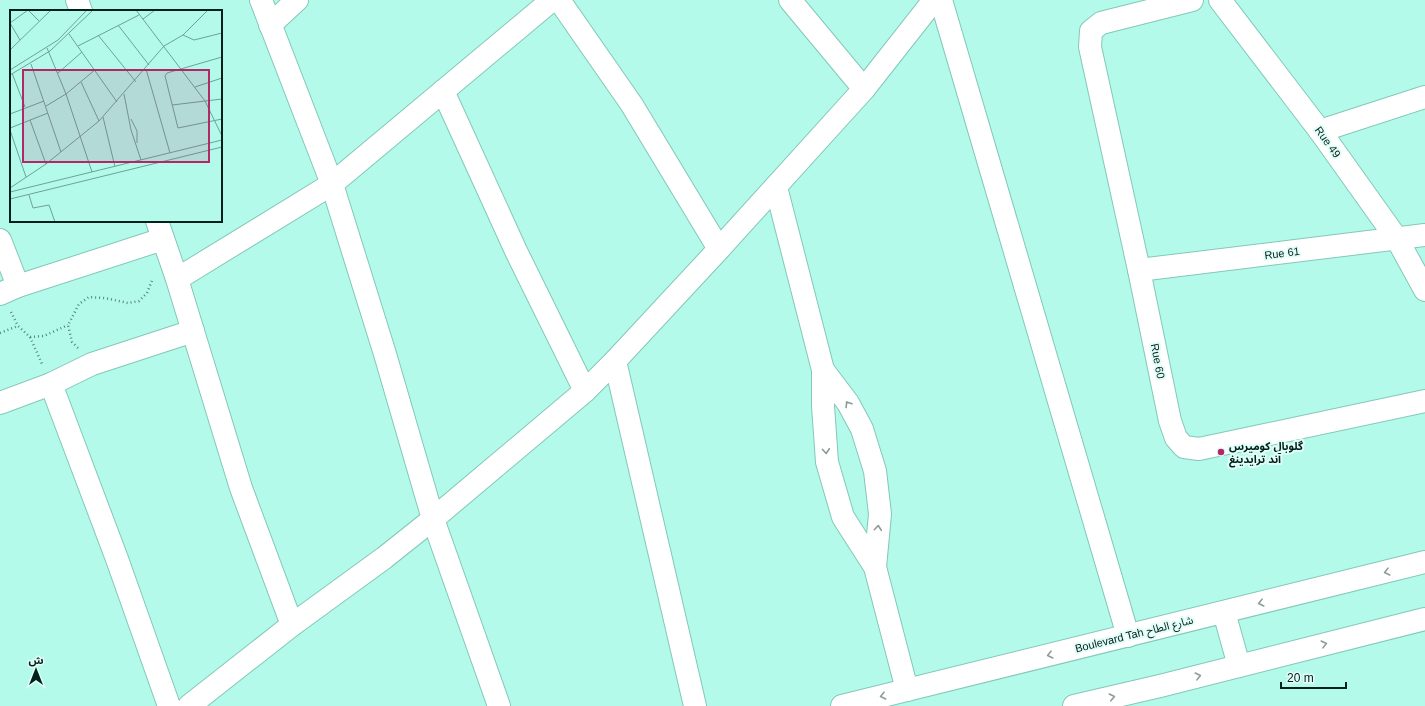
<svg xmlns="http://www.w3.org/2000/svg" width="1425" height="706" font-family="Helvetica,'Noto Sans Arabic',sans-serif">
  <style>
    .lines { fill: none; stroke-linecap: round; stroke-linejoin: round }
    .street-casing { stroke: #83c8b9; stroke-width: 24 }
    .path { stroke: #56877c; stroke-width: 2.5; stroke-dasharray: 1 3; stroke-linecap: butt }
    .street { stroke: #fff; stroke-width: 22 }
    .oneway { stroke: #8e9b98 }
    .poi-dot { fill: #b22765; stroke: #e2fdf7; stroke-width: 1.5 }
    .labels { text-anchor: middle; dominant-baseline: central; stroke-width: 4; stroke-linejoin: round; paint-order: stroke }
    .street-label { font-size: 11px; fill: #03211b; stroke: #e2fdf7 }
    .poi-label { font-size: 11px; font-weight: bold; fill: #03211b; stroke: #e2fdf7; text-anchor: start }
    .inset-road { fill: none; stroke: #6da397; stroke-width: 1 }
    .view { fill: #b22765; fill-opacity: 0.15; stroke: #b22765; stroke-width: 2 }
    .inset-edge { fill: none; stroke: #03211b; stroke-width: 2 }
  </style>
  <rect width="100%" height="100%" fill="#b3faea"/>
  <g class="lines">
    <defs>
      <g id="street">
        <path d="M 77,0 L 81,11"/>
        <path d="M 261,0 L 332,184 L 385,354 L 433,519 L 499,706"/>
        <path d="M 559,0 L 632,105 L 719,249"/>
        <path d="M 790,0 L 864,89"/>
        <path d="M 941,0 L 1128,636"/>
        <path d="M 1192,0 L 1101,23 L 1091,31 L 1090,47 L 1139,270 L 1170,421 L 1176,438 L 1184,447 L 1199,449 L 1425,401"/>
        <path d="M 1220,0 L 1320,131 L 1397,239 L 1425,290"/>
        <path d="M 270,25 L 297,0"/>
        <path d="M 443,91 L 516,251 L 585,391"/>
        <path d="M 1320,131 L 1425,97"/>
        <path d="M 776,187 L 823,370 L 823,406 L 827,462 L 843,517 L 875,567 L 907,690"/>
        <path d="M 157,221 L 177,279 L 241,488 L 292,625"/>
        <path d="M 0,240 L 18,286"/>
        <path d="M 1139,270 L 1425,235"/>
        <path d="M 177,279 L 332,184 L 552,0"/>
        <path d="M 0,294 L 18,286 L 163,239"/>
        <path d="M 615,361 L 695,706"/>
        <path d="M 823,370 L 848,403 L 862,429 L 875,471 L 880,514 L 875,567"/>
        <path d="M 51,384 L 117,559 L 169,706"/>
        <path d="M 0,403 L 51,384 L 92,364 L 193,331"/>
        <path d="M 1224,612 L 1239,666"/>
        <path d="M 189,706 L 292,625 L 384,558 L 433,519 L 585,391 L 615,361 L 719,249 L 864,89 L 934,0"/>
        <path d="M 842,706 L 1425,562"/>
        <path d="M 1074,706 L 1160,686 L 1425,619"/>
      </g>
    </defs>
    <use href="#street" class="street-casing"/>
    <g class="path">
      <path d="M 11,312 L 18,326 L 30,337 L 44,336 L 68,325"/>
      <path d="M 0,333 L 18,326"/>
      <path d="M 30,337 L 42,364"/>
      <path d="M 78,348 L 72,342 L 68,325 L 79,304 L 89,297 L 105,298 L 128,303 L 139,301 L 147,293 L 153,278"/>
    </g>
    <use href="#street" class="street"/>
  </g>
  <defs><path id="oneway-chevron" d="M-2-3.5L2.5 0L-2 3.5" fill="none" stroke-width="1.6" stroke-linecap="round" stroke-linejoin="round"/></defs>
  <g class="oneway">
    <use href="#oneway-chevron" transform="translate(848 404) rotate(-122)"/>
    <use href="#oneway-chevron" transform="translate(826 451) rotate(86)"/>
    <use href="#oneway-chevron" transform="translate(878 528) rotate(-85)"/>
    <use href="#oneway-chevron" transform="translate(1387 572) rotate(166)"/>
    <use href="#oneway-chevron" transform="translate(1261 603) rotate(166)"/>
    <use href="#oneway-chevron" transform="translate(1324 644) rotate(-14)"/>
    <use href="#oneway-chevron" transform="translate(1050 655) rotate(166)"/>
    <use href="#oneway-chevron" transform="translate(1198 676) rotate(-14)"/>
    <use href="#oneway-chevron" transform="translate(883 696) rotate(166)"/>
    <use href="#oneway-chevron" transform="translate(1112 697) rotate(-13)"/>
  </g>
  <circle class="poi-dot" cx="1221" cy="452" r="4"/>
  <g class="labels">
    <g class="street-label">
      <text transform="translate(1328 142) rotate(54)">Rue 49</text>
      <text transform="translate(1282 253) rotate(-7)">Rue 61</text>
      <text transform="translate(1158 361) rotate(79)">Rue 60</text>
      <text transform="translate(1134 634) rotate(-14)">Boulevard Tah شارع الطاح</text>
    </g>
    <g class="poi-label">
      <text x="1229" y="446">گلوبال كوميرس<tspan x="1229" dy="13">آند ترايدينغ</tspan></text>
    </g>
  </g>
  <g transform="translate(10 10)">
    <rect width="212" height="212" fill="#b3faea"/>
    <path class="inset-road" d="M 18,0 L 29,11M 126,0 L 195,91 L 212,126M 133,9 L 145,0M 0,13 L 18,0M 0,13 L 10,30M 108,15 L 139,55M 59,24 L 107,92M 88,25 L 126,72M 173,25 L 184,30 L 212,23M 68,36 L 129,5M 37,38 L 56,84 L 82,162M 0,40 L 41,0M 212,47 L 157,63 L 155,66 L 168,118 L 212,109M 21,54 L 51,142M 136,59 L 160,143M 0,60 L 48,30 L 77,0M 2,63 L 15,97M 48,63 L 72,42M 0,65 L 40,41 L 83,0M 71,72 L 89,111M 185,77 L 212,68M 114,84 L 121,120 L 131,150M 162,95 L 212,89M 36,96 L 56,84 L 86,59M 0,104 L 34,91M 93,107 L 105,157M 121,109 L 127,121 L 127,133M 20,110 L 36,154M 0,118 L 38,103M 0,120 L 16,167M 0,178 L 36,154 L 89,111 L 154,36 L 173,25 L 198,0M 0,182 L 212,130M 19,185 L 23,198 L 39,195 L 45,212M 0,189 L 212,137"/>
    <path class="view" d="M 13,60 L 199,60 L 199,152 L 13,152 Z"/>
    <rect width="212" height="212" class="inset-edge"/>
  </g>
  <g transform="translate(36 670)" stroke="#e2fdf7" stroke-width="3" paint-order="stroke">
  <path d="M0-3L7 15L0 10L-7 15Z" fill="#03211b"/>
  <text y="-6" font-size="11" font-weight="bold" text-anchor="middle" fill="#03211b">ش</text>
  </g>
  <path d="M1281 682v6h65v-6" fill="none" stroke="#03211b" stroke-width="2"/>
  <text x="1287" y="682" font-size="12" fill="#03211b" stroke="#e2fdf7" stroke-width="3" paint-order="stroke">20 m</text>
</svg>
